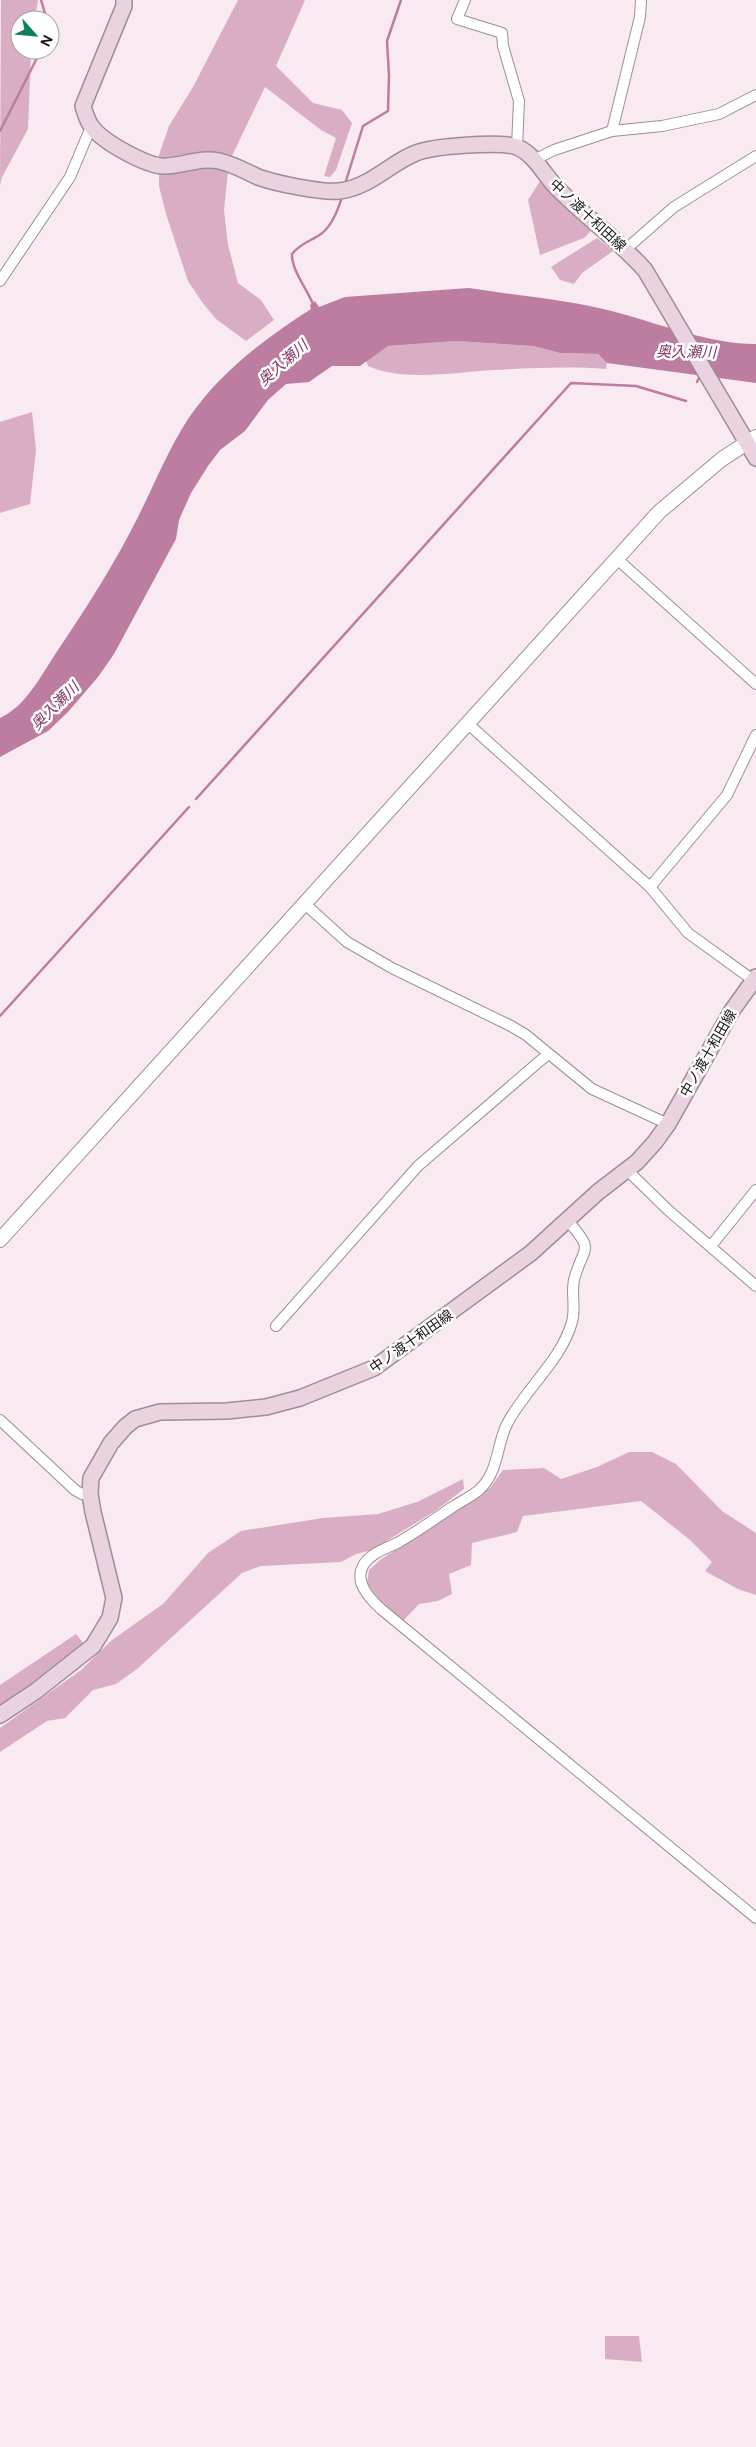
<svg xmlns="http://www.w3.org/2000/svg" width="756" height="2447" font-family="'DM Sans','Noto Sans JP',sans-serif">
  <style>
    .green { fill: #d9aec4 }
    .water { fill: #bd7da0 }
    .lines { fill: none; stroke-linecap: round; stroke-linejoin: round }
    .stream { stroke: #bd7da0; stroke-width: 2.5 }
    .minor-casing { stroke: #9d8e95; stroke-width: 12 }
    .tertiary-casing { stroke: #9d8e95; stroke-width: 16 }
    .secondary-casing { stroke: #9d8e95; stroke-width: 18 }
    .minor { stroke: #fff; stroke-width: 10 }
    .tertiary { stroke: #fff; stroke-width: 14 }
    .secondary { stroke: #ebd2e0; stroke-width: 15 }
    .labels { text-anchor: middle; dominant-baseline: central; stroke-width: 5; stroke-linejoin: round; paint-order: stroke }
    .street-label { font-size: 14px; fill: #181316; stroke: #fff }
    .water-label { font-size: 15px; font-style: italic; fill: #843664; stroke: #fff }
  </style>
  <rect width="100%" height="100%" fill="#f9e9f1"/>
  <g class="green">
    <path d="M 1,0 L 38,0 L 35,20 L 20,20 L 20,50 L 31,50 L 28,129 L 2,177 L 0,185 Z"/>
    <path d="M 238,0 L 305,0 L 276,66 L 313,103 L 342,110 L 352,123 L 336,170 L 330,177 L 324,176 L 336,138 L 321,130 L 265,87 L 229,162 L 224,210 L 228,245 L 238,283 L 261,300 L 274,320 L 246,341 L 216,319 L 202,302 L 188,281 L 166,214 L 159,186 L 159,155 L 169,126 L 193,87 Z"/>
    <path d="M 540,181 L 592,230 L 584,238 L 540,255 L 528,200 Z"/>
    <path d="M 597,238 L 613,251 L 582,273 L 574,284 L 560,280 L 551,267 Z"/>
    <path d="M 456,341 L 533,346 L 560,353 L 598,354 L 607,363 L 606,369 C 569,366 531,368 494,370 C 457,372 402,382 368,366 L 366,360 L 388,346 Z"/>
    <path d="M 32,412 L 36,450 L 30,504 L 0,513 L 0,422 Z"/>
    <path d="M 629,1452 L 652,1452 L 676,1464 L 722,1511 L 756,1533 L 756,1595 L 738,1589 L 705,1571 L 712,1562 L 690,1540 L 641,1501 L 523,1516 L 517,1532 L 472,1543 L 471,1565 L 449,1574 L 452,1594 L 438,1601 L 419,1604 L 403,1621 L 375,1595 L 367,1583 L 369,1570 L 380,1560 L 490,1488 L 503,1470 L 544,1468 L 561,1479 L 597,1467 Z"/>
    <path d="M 463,1479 L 464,1489 L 435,1511 L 372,1550 L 356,1554 L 341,1562 L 261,1566 L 242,1573 L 137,1669 L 116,1684 L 93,1690 L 65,1718 L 47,1721 L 0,1752 L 0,1728 L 81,1670 L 112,1640 L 163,1604 L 208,1553 L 241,1531 L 323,1518 L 378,1514 L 417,1502 Z"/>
    <path d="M 76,1634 L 85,1645 L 0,1709 L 0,1685 Z"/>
    <path d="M 605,2336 L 639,2336 L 642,2362 L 605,2359 Z"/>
  </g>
  <path class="water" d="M 469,288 C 519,296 571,300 619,313 C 663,325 710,344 756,344 L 756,383 L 607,363 L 598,354 L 560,353 L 533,346 L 456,341 L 388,346 L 360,366 L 332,366 L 309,382 L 286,384 L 268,400 L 245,431 L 220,450 L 208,466 L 191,493 L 179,520 L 176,539 L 114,654 L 98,677 L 68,712 L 48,731 L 0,757 L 0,718 C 26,706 40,677 56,653 C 85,610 114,565 138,517 C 154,485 168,450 188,419 C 219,373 264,339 311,309 L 310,305 L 315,301 L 319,307 L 345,297 Z"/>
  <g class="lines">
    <g class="stream">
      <path d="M 41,0 L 47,20"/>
      <path d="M 0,131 L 41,50"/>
      <path d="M 345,184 L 363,126 L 388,111 L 389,76 L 387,41 L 401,0"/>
      <path d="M 313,304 C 307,289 291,269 292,254 C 299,244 311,241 321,234 C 332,226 338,210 342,197"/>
      <path d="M 697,382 L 701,374"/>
      <path d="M 196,799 L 571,383 L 636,386 L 686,401"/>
      <path d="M 0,1016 L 189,807"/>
    </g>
    <defs>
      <g id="minor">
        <path d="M 465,0 L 457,19 L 502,33 L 503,46 L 519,101 L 517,147"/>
        <path d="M 612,131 L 640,17 L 641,0"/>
        <path d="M 534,160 L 554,150 L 612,131 L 662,126 L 719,114 L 756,95"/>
        <path d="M 626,249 L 674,207 L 756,156"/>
        <path d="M 0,281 L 70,177 L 91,127"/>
        <path d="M 616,558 L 756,684"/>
        <path d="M 467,723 L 650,887 L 688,933 L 753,980"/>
        <path d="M 650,887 L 727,795 L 756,735"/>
        <path d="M 305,904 L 347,942 L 392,968 L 511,1026 L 526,1035 L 592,1089 L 668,1124"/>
        <path d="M 628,1171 L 668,1210 L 756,1286"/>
        <path d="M 568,1221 C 596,1253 583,1245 574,1280 C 571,1293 576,1308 572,1322 C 561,1361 525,1389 507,1424 C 496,1446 499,1472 479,1490 C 472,1496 462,1501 454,1506 C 436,1518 418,1531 399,1542 C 388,1548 372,1552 364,1564 C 353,1581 369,1598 381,1609 L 756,1918"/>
        <path d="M 711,1246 L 756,1190"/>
        <path d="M 276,1326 L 418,1166 L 548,1054"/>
        <path d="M 0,1420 L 75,1490 L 82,1494 L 90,1494"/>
      </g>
      <path id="tertiary" d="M 0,1240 L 659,512 L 722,459 L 756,437"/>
      <g id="secondary">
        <path d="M 124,0 L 124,6 L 83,106 C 85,113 87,121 92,127 C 103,142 149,168 167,166 C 185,165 201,157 219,161 C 233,164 245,171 258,177 C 274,183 322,193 339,191 C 369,188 390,163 416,153 C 433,146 501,141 517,147 C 536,155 545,177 559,190 C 587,218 618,240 645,270 L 756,458"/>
        <path d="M 0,1715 L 36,1691 L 93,1646 L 110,1618 L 114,1598 L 93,1512 L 90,1494 L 91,1478 L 111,1443 L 125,1427 L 135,1419 L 160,1412 L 227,1411 L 266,1407 L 300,1398 L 374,1368 L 531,1253 L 598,1192 L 637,1162 L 655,1142 L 668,1124 L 731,1012 L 756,977"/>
      </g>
    </defs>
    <use href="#minor" class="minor-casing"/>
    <use href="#tertiary" class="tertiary-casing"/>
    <use href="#secondary" class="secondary-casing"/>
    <use href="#minor" class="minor"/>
    <use href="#tertiary" class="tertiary"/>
    <use href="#secondary" class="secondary"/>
  </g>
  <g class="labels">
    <g class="street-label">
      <text transform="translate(588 215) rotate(43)">中ノ渡十和田線</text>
      <text transform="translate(708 1053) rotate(-60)">中ノ渡十和田線</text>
      <text transform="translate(411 1341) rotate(-35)">中ノ渡十和田線</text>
    </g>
    <g class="water-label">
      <text transform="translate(686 352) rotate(1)">奥入瀬川</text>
      <text transform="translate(283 363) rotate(-41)">奥入瀬川</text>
      <text transform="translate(55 706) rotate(-45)">奥入瀬川</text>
    </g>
  </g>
  <g transform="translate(35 35) rotate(117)"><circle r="24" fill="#ffffff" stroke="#a3a1a2"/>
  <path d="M0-4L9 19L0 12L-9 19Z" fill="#0c805f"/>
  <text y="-8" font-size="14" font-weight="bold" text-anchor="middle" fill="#181316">N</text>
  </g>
</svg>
